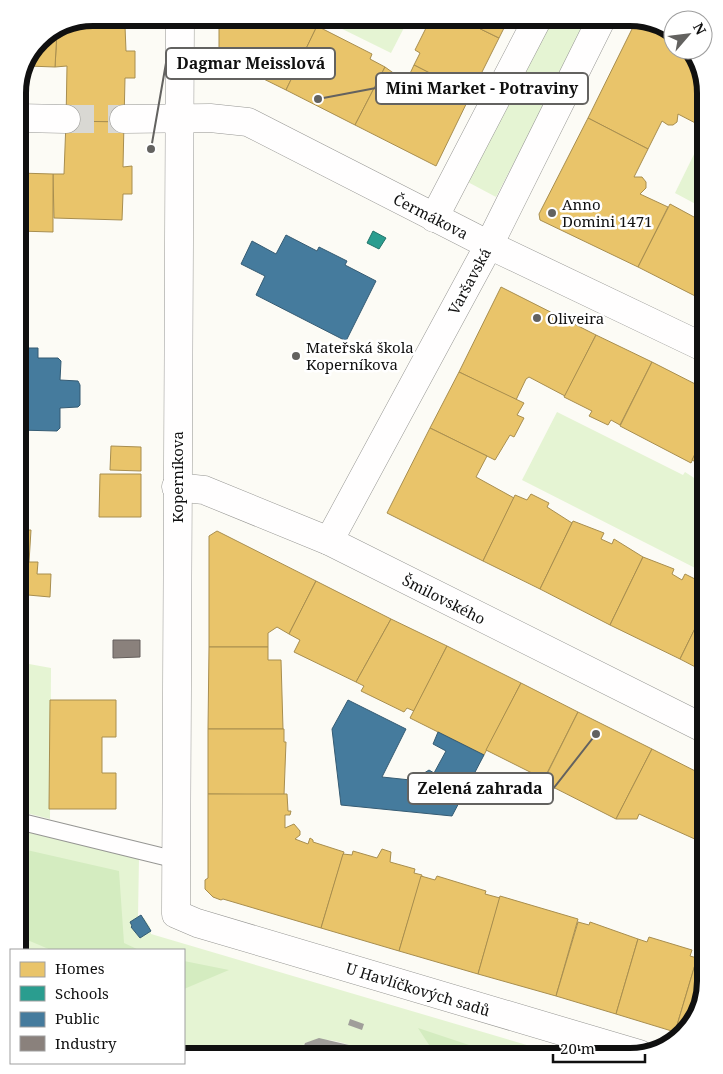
<svg xmlns="http://www.w3.org/2000/svg" width="723" height="1074" font-family="'Noto Serif',serif">
  <style>
    .green { fill: #e5f4d3 }
    .forest { fill: #d4ecc0 }
    .homes { fill: #e9c46a; stroke: #a88e4f }
    .schools { fill: #2a9d8f; stroke: #227369 }
    .public { fill: #457b9d; stroke: #355b73 }
    .industry { fill: #8a817c; stroke: #655f5c }
    .building { fill: #a09e9a }
    .lines { fill: none; stroke-linecap: round; stroke-linejoin: round }
    .minor-tunnel { stroke: #d9d8d3; stroke-width: 28; stroke-dasharray: 28 14; stroke-linecap: butt }
    .service-casing { stroke: #969693; stroke-width: 18 }
    .minor-casing { stroke: #969693; stroke-width: 29 }
    .service { stroke: #fffefe; stroke-width: 16 }
    .minor { stroke: #fffefe; stroke-width: 28 }
    .poi-dot { fill: #636260; stroke: #fff; stroke-width: 2 }
    .labels { text-anchor: middle; dominant-baseline: central; stroke-width: 5; stroke-linejoin: round; paint-order: stroke }
    .poi-label { font-size: 15px; fill: #101010; stroke: #fff; text-anchor: start }
    .street-label { font-size: 15px; fill: #101010; stroke: #fff }
    .rim { fill: none; stroke: #101010; stroke-width: 6 }
    .leader { fill: none; stroke: #636260; stroke-width: 2 }
    .callout-dot { fill: #636260; stroke: #fff; stroke-width: 2 }
    .callout { fill: #fff; stroke: #636260; stroke-width: 2 }
    .callout-label { font-size: 16px; text-anchor: middle; font-weight: bold; fill: #101010 }
  </style>
  <rect width="100%" height="100%" fill="#fcfbf5"/>
  <g class="green">
    <path d="M 320,18 L 409,18 L 391,53 Z"/>
    <path d="M 547,18 L 589,18 L 496,197 L 464,180 Z"/>
    <path d="M 703,136 L 705,137 L 705,209 L 675,193 Z"/>
    <path d="M 557,412 L 683,475 L 685,472 L 705,485 L 705,573 L 522,480 Z"/>
    <path d="M 18,662 L 51,668 L 50,819 L 18,811 Z"/>
    <path d="M 18,830 L 139,858 L 138,916 L 144,918 L 150,927 L 151,934 L 564,1056 L 373,1056 C 350,1045 330,1034 305,1043 L 300,1056 L 184,1056 L 184,950 L 18,950 Z"/>
  </g>
  <g class="forest">
    <path d="M 18,848 L 119,871 L 124,943 L 139,950 L 51,950 L 18,936 Z"/>
    <path d="M 184,961 L 229,970 L 184,989 Z"/>
    <path d="M 418,1028 L 499,1055 L 501,1056 L 432,1056 L 433,1051 Z"/>
  </g>
  <g class="homes">
    <path d="M 219,18 L 300,18 L 317,26 L 286,90 L 219,57 Z"/>
    <path d="M 431,18 L 458,18 L 499,38 L 471,94 L 414,65 L 420,53 L 415,50 Z"/>
    <path d="M 458,18 L 509,18 L 499,38 Z"/>
    <path d="M 646,23 L 673,36 L 673,50 L 690,50 L 695,56 L 706,93 L 705,128 L 678,114 L 677,122 L 673,125 L 668,125 L 662,121 L 648,149 L 588,118 L 633,27 Z"/>
    <path d="M 77,24 L 125,26 L 126,51 L 135,51 L 135,78 L 125,78 L 124,122 L 66,121 L 67,66 L 55,67 L 57,31 Z"/>
    <path d="M 317,26 L 372,54 L 370,59 L 385,67 L 355,125 L 286,90 Z"/>
    <path d="M 57,31 L 55,67 L 28,66 L 43,37 Z"/>
    <path d="M 414,65 L 471,94 L 436,166 L 355,125 L 385,67 L 406,82 Z"/>
    <path d="M 588,118 L 648,149 L 634,177 L 642,177 L 646,182 L 646,188 L 640,194 L 668,207 L 638,267 L 540,220 L 539,214 Z"/>
    <path d="M 66,121 L 124,122 L 123,167 L 132,166 L 132,194 L 123,194 L 122,220 L 54,218 L 53,174 L 64,174 Z"/>
    <path d="M 18,173 L 53,174 L 53,232 L 18,231 Z"/>
    <path d="M 670,204 L 705,223 L 705,301 L 638,267 Z"/>
    <path d="M 501,287 L 596,335 L 565,396 L 529,377 L 526,379 L 516,400 L 459,372 Z"/>
    <path d="M 596,335 L 652,362 L 620,425 L 611,420 L 608,425 L 589,416 L 592,411 L 564,397 Z"/>
    <path d="M 652,362 L 705,389 L 705,433 L 691,463 L 620,426 Z"/>
    <path d="M 459,372 L 524,403 L 517,415 L 524,418 L 514,437 L 510,435 L 495,460 L 430,428 Z"/>
    <path d="M 430,428 L 487,456 L 476,477 L 514,498 L 483,561 L 387,513 Z"/>
    <path d="M 705,433 L 705,467 L 692,460 Z"/>
    <path d="M 111,446 L 141,447 L 141,471 L 110,470 Z"/>
    <path d="M 100,474 L 141,474 L 141,517 L 99,517 Z"/>
    <path d="M 531,494 L 549,503 L 547,507 L 572,523 L 540,589 L 483,561 L 515,495 L 527,500 Z"/>
    <path d="M 573,521 L 604,533 L 601,539 L 612,544 L 614,539 L 643,557 L 610,625 L 540,589 Z"/>
    <path d="M 18,530 L 31,530 L 29,562 L 38,562 L 37,574 L 51,574 L 50,597 L 28,595 L 23,599 L 18,599 Z"/>
    <path d="M 217,531 L 316,581 L 289,634 L 277,627 L 268,633 L 268,647 L 209,647 L 209,536 Z"/>
    <path d="M 643,557 L 674,569 L 672,574 L 682,580 L 685,574 L 701,582 L 700,585 L 705,588 L 705,608 L 680,659 L 610,625 Z"/>
    <path d="M 316,581 L 391,619 L 356,682 L 294,652 L 300,640 L 289,634 Z"/>
    <path d="M 705,608 L 705,672 L 680,659 Z"/>
    <path d="M 391,619 L 447,646 L 414,711 L 407,708 L 404,712 L 361,691 L 364,686 L 356,682 Z"/>
    <path d="M 447,646 L 521,683 L 484,755 L 410,718 Z"/>
    <path d="M 209,647 L 268,647 L 268,660 L 281,660 L 283,729 L 208,729 Z"/>
    <path d="M 521,683 L 578,712 L 544,779 L 486,750 Z"/>
    <path d="M 50,700 L 116,700 L 116,737 L 102,737 L 102,773 L 116,773 L 116,809 L 49,809 Z"/>
    <path d="M 578,712 L 652,749 L 616,819 L 543,782 Z"/>
    <path d="M 208,729 L 284,729 L 284,742 L 286,742 L 284,795 L 208,794 Z"/>
    <path d="M 652,749 L 705,776 L 705,823 L 697,840 L 639,814 L 637,819 L 616,819 Z"/>
    <path d="M 208,794 L 287,794 L 288,811 L 291,811 L 290,815 L 285,815 L 285,828 L 294,824 L 300,831 L 300,835 L 295,839 L 308,844 L 310,838 L 313,840 L 313,842 L 344,852 L 321,928 L 223,899 L 221,900 L 213,897 L 205,889 L 205,880 L 208,878 Z"/>
    <path d="M 705,823 L 705,845 L 697,840 Z"/>
    <path d="M 382,849 L 391,852 L 390,862 L 415,869 L 414,873 L 422,875 L 399,951 L 321,928 L 343,854 L 352,855 L 353,851 L 377,858 Z"/>
    <path d="M 421,876 L 435,880 L 437,876 L 486,891 L 485,894 L 500,898 L 478,974 L 399,951 Z"/>
    <path d="M 500,896 L 578,919 L 556,996 L 478,974 Z"/>
    <path d="M 578,922 L 589,925 L 590,922 L 638,939 L 616,1014 L 556,996 Z"/>
    <path d="M 649,937 L 692,950 L 690,956 L 697,958 L 675,1032 L 616,1014 L 638,939 L 647,942 Z"/>
    <path d="M 697,958 L 705,960 L 705,981 L 695,1019 L 681,1033 L 675,1032 Z"/>
  </g>
  <path class="schools" d="M 373,231 L 386,238 L 379,249 L 367,243 Z"/>
  <g class="public">
    <path d="M 286,235 L 317,251 L 319,247 L 347,261 L 345,265 L 376,281 L 346,341 L 256,295 L 265,276 L 241,264 L 252,241 L 276,254 Z"/>
    <path d="M 18,348 L 38,348 L 38,358 L 58,358 L 61,361 L 60,380 L 78,381 L 80,385 L 80,405 L 78,407 L 60,408 L 60,428 L 57,431 L 18,430 Z"/>
    <path d="M 348,700 L 406,729 L 382,777 L 420,781 L 421,775 L 429,770 L 434,773 L 446,751 L 433,744 L 438,732 L 484,755 L 452,816 L 341,805 L 332,729 Z"/>
    <path d="M 141,915 L 151,931 L 140,938 L 131,927 L 132,926 L 130,922 Z"/>
  </g>
  <path class="industry" d="M 113,640 L 140,640 L 140,657 L 113,658 Z"/>
  <g class="building">
    <path d="M 350,1019 L 364,1024 L 362,1030 L 348,1025 Z"/>
    <path d="M 319,1038 L 349,1045 L 373,1056 L 300,1056 L 305,1043 Z"/>
  </g>
  <g class="lines">
    <path class="minor-tunnel" d="M 66,119 L 124,119"/>
    <defs>
      <path id="service" d="M 18,821 L 177,860"/>
      <g id="minor">
        <path d="M 180,18 L 176,914 L 197,923 L 639,1054"/>
        <path d="M 18,118 L 66,119"/>
        <path d="M 124,119 L 210,118 L 248,122 L 489,245 L 705,348"/>
        <path d="M 434,218 L 538,18"/>
        <path d="M 176,487 L 204,490 L 329,541 L 705,729"/>
        <path d="M 329,541 L 489,245 L 602,18"/>
      </g>
    </defs>
    <use href="#service" class="service-casing"/>
    <use href="#minor" class="minor-casing"/>
    <use href="#service" class="service"/>
    <use href="#minor" class="minor"/>
  </g>
  <g class="poi-dot">
    <circle cx="552" cy="213" r="5"/>
    <circle cx="537" cy="318" r="5"/>
    <circle cx="296" cy="356" r="5"/>
  </g>
  <g class="labels">
    <g class="poi-label">
      <text x="562" y="204">Anno<tspan x="562" dy="17">Domini 1471</tspan></text>
      <text x="547" y="318">Oliveira</text>
      <text x="306" y="347">Mateřská škola<tspan x="306" dy="17">Koperníkova</tspan></text>
    </g>
    <g class="street-label">
      <text transform="translate(431 216) rotate(27)">Čermákova</text>
      <text transform="translate(469 281) rotate(-62)">Varšavská</text>
      <text transform="translate(177 477) rotate(-90)">Koperníkova</text>
      <text transform="translate(444 599) rotate(27)">Šmilovského</text>
      <text transform="translate(418 989) rotate(17)">U Havlíčkových sadů</text>
    </g>
  </g>
  <path d="M0 0H723V1074H0ZM93 26H630A67 67 0 0 1 697 93V981A67 67 0 0 1 630 1048H93A67 67 0 0 1 26 981V93A67 67 0 0 1 93 26Z" fill="#fff" fill-rule="evenodd"/>
  <path class="rim" d="M93 26H630A67 67 0 0 1 697 93V981A67 67 0 0 1 630 1048H93A67 67 0 0 1 26 981V93A67 67 0 0 1 93 26Z"/>
  <path class="leader" d="M151 149L166 63M318 99L376 88M596 734L553 789"/>
  <g class="callout-dot">
    <circle cx="151" cy="149" r="5"/>
    <circle cx="318" cy="99" r="5"/>
    <circle cx="596" cy="734" r="5"/>
  </g>
  <g class="callout">
    <rect x="166" y="48" width="169" height="31" rx="5"/>
    <rect x="376" y="73" width="212" height="31" rx="5"/>
    <rect x="408" y="773" width="145" height="31" rx="5"/>
  </g>
  <g class="callout-label">
    <text x="251" y="69">Dagmar Meisslová</text>
    <text x="482" y="94">Mini Market - Potraviny</text>
    <text x="480" y="794">Zelená zahrada</text>
  </g>
  <rect x="10" y="949" width="175" height="115" fill="#ffffff" stroke="#9f9f9f"/>
  <rect x="20" y="962" width="25" height="15" fill="#e9c46a" stroke="#9f9f9f"/>
  <text x="55" y="974" font-size="15" fill="#101010">Homes</text>
  <rect x="20" y="986" width="25" height="15" fill="#2a9d8f" stroke="#9f9f9f"/>
  <text x="55" y="999" font-size="15" fill="#101010">Schools</text>
  <rect x="20" y="1012" width="25" height="15" fill="#457b9d" stroke="#9f9f9f"/>
  <text x="55" y="1024" font-size="15" fill="#101010">Public</text>
  <rect x="20" y="1036" width="25" height="15" fill="#8a817c" stroke="#9f9f9f"/>
  <text x="55" y="1049" font-size="15" fill="#101010">Industry</text>
  <g transform="translate(688 35) rotate(62)"><circle r="24" fill="#ffffff" stroke="#9f9f9f"/>
  <path d="M0-4L9 19L0 12L-9 19Z" fill="#636260"/>
  <text y="-8" font-size="14" font-weight="bold" text-anchor="middle" fill="#101010">N</text>
  </g>
  <path d="M553 1054v8h92v-8" fill="none" stroke="#101010" stroke-width="2.5"/>
  <text x="560" y="1054" font-size="15" fill="#101010" stroke="#ffffff" stroke-width="4" paint-order="stroke">20 m</text>
</svg>
